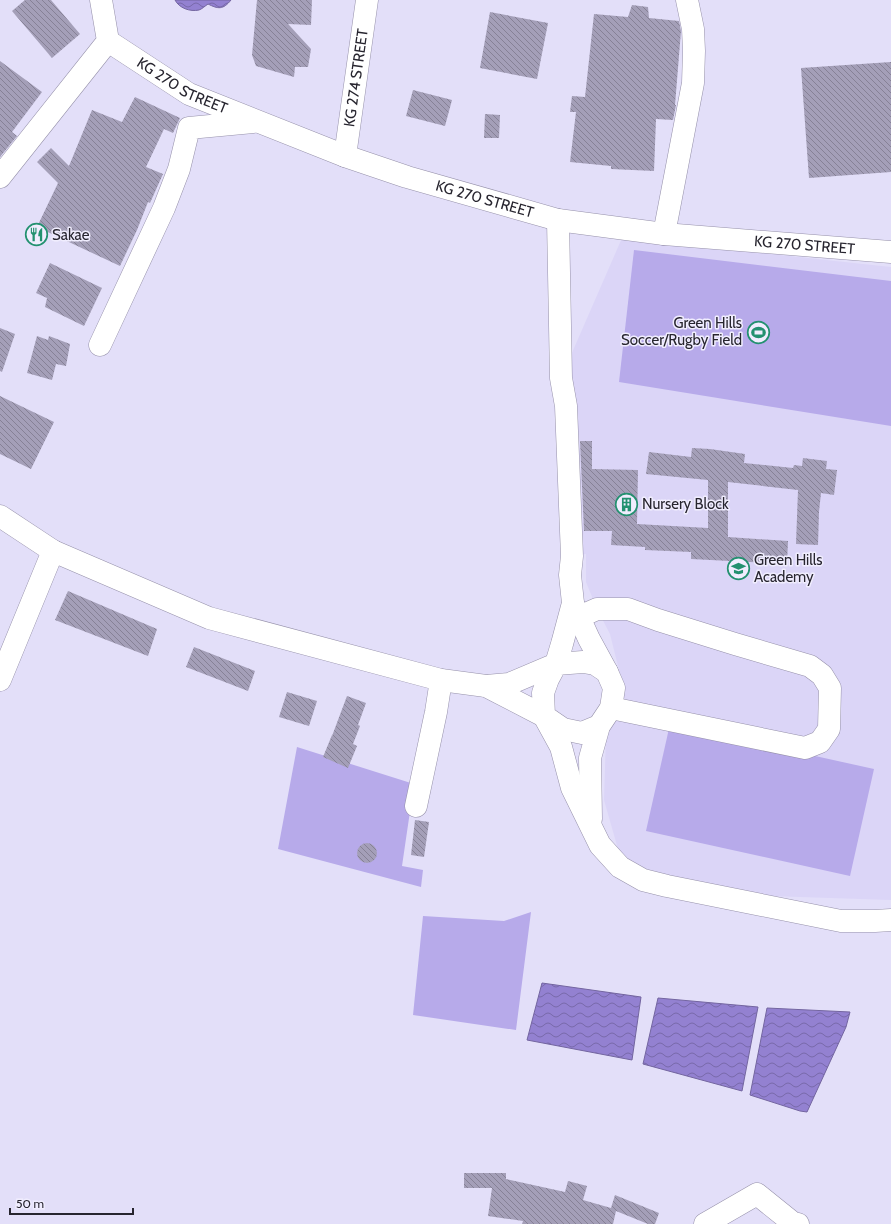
<svg xmlns="http://www.w3.org/2000/svg" width="891" height="1224" font-family="Cabin,sans-serif">
  <style>
    .built { fill: #dbd5f7 }
    .green { fill: #b7aaea }
    .water { fill: url(#water-waves); stroke: #7365a0 }
    .building { fill: url(#building-back-hatch) }
    .lines { fill: none; stroke-linecap: round; stroke-linejoin: round }
    .minor-casing { stroke: #9691aa; stroke-width: 23 }
    .minor { stroke: #fff; stroke-width: 22 }
    .labels { text-anchor: middle; dominant-baseline: central; stroke-width: 3; stroke-linejoin: round; paint-order: stroke }
    .street-label { font-size: 15px; fill: #27252f; stroke: #f0edfe }
    .poi-label { font-size: 15px; fill: #27252f; stroke: #f0edfe; text-anchor: start }
  </style>
  <defs>
    <pattern id="water-waves" width="16" height="10" patternUnits="userSpaceOnUse"><rect width="16" height="10" fill="#9381d1"/><path d="M0 5q4-4 8 0t8 0" fill="none" stroke="#7869aa"/></pattern>
    <pattern id="building-back-hatch" width="6" height="6" patternUnits="userSpaceOnUse"><rect width="6" height="6" fill="#a49fb8"/><path d="M-1 5l2 2M0 0l6 6M5-1l2 2" fill="none" stroke="#868196"/></pattern>
  </defs>
  <rect width="100%" height="100%" fill="#e3dff9"/>
  <path class="built" d="M 622,238 L 891,267 L 891,900 L 740,895 L 624,870 L 604,800 L 606,735 L 619,670 L 610,634 L 597,609 L 586,582 L 586,554 L 572,556 L 561,378 Z"/>
  <g class="green">
    <path d="M 634,250 L 891,281 L 891,426 L 619,382 Z"/>
    <path d="M 670,724 L 874,769 L 850,876 L 646,831 Z"/>
    <path d="M 297,747 L 414,784 L 402,866 L 423,870 L 421,887 L 278,849 Z"/>
    <path d="M 531,912 L 516,1030 L 413,1015 L 423,916 L 504,921 Z"/>
  </g>
  <g class="water">
    <path d="M 175,0 L 231,0 C 223,10 218,9 208,4 C 205,6 202,9 199,10 C 190,12 179,8 175,0 Z"/>
    <path d="M 542,983 L 641,997 L 632,1060 L 527,1040 Z"/>
    <path d="M 658,998 L 758,1007 L 742,1091 L 643,1064 Z"/>
    <path d="M 767,1008 L 850,1012 L 846,1027 L 807,1112 L 800,1111 L 750,1095 Z"/>
  </g>
  <g class="building">
    <path d="M 25,0 L 51,0 L 80,34 L 52,58 L 12,11 Z"/>
    <path d="M 257,0 L 312,0 L 311,25 L 288,24 L 311,49 L 308,67 L 295,67 L 294,77 L 256,66 L 252,55 Z"/>
    <path d="M 632,5 L 648,7 L 649,18 L 679,21 L 681,31 L 675,105 L 676,105 L 673,120 L 656,119 L 654,171 L 611,169 L 611,166 L 570,162 L 576,112 L 570,112 L 572,96 L 585,97 L 594,14 L 628,17 Z"/>
    <path d="M 490,12 L 548,23 L 537,79 L 480,68 Z"/>
    <path d="M 0,61 L 42,92 L 12,132 L 17,136 L 0,157 Z"/>
    <path d="M 891,62 L 891,172 L 809,178 L 801,68 Z"/>
    <path d="M 413,90 L 452,100 L 445,126 L 406,116 Z"/>
    <path d="M 135,97 L 180,118 L 173,133 L 164,129 L 146,167 L 163,174 L 150,203 L 148,202 L 137,230 L 120,266 L 37,227 L 58,183 L 37,162 L 51,148 L 69,166 L 92,110 L 122,122 Z"/>
    <path d="M 485,114 L 500,115 L 499,138 L 484,138 Z"/>
    <path d="M 50,263 L 102,288 L 84,326 L 45,307 L 47,298 L 36,293 Z"/>
    <path d="M 0,328 L 15,334 L 2,372 L 0,371 Z"/>
    <path d="M 37,336 L 48,340 L 49,336 L 70,344 L 66,366 L 56,364 L 52,380 L 27,373 Z"/>
    <path d="M 0,396 L 54,422 L 31,469 L 0,454 Z"/>
    <path d="M 580,441 L 592,441 L 592,469 L 638,470 L 637,524 L 708,528 L 708,480 L 646,474 L 649,452 L 691,457 L 692,448 L 710,449 L 745,454 L 744,463 L 793,468 L 794,465 L 802,466 L 803,458 L 827,461 L 826,469 L 837,470 L 834,495 L 821,493 L 819,512 L 818,545 L 796,544 L 798,490 L 728,482 L 728,537 L 788,541 L 787,564 L 691,559 L 691,552 L 645,550 L 645,547 L 611,545 L 612,531 L 584,531 Z"/>
    <path d="M 68,591 L 157,629 L 148,656 L 55,620 Z"/>
    <path d="M 194,647 L 255,671 L 248,691 L 186,667 Z"/>
    <path d="M 287,692 L 317,701 L 309,726 L 279,717 Z"/>
    <path d="M 347,696 L 366,703 L 358,725 L 360,726 L 353,744 L 357,746 L 348,768 L 323,757 L 332,735 L 332,736 Z"/>
    <path d="M 415,820 L 429,822 L 424,857 L 411,855 Z"/>
    <circle cx="367" cy="853" r="10"/>
    <path d="M 464,1173 L 506,1173 L 506,1179 L 565,1192 L 568,1181 L 587,1186 L 583,1200 L 611,1208 L 615,1195 L 659,1213 L 655,1224 L 648,1224 L 616,1211 L 613,1224 L 522,1224 L 523,1221 L 488,1216 L 492,1188 L 464,1188 Z"/>
  </g>
  <g class="lines">
    <defs>
      <g id="minor">
        <path id="s1" d="M 108,41 L 189,94 L 345,156 L 407,177 L 558,220 L 664,234 L 891,252"/>
        <path id="s2" d="M 345,156 L 367,0"/>
        <path d="M 0,177 L 108,41 L 101,0"/>
        <path d="M 664,234 L 693,83 L 694,51 L 693,29 L 687,0"/>
        <path d="M 100,345 L 164,208 L 179,169 L 189,128 L 253,122"/>
        <path d="M 0,516 L 53,551 L 209,618 L 441,680 L 486,686 L 544,716 L 561,747 L 572,788 L 600,845 L 620,867 L 643,880 L 667,886 L 841,921 L 875,921 L 891,920"/>
        <path d="M 573,604 L 589,639 L 607,672"/>
        <path d="M 579,617 L 597,609 L 628,609 L 658,620 L 735,644 L 810,666 L 822,675 L 830,688 L 829,729 L 820,742 L 805,748 L 611,708"/>
        <path d="M 0,680 L 53,551"/>
        <path d="M 486,686 L 509,684 L 556,664 L 562,644 L 573,603 L 570,575 L 572,556 L 566,406 L 561,378 L 558,220"/>
        <path d="M 416,806 L 436,712 L 441,680"/>
        <path d="M 591,819 L 590,758 L 599,726 L 611,708 L 614,688 L 607,672 L 595,664 L 583,662 L 556,664 L 548,679 L 543,693 L 544,716 L 563,729 L 582,733 L 599,726"/>
        <path d="M 705,1224 L 757,1194 L 793,1223 L 798,1224"/>
      </g>
    </defs>
    <use href="#minor" class="minor-casing"/>
    <use href="#minor" class="minor"/>
  </g>
  <defs>
    <symbol id="restaurant-ring" viewBox="-11 -11 22 22"><circle r="9.5" fill="#f0edfe" stroke="#239170" stroke-width="1.5"/><path d="M-5-6h1v4h1v-4h1v4h1v-4h1v5L-1.5 .5V6h-2V.5L-5-1ZM5-6V6H3V1.5H1.5Q1.5-4 5-6Z" fill="#239170"/></symbol>
    <symbol id="stadium-ring" viewBox="-11 -11 22 22"><circle r="9.5" fill="#f0edfe" stroke="#239170" stroke-width="1.5"/><path d="M0-5a6.5 5 0 1 0 0 10a6.5 5 0 1 0 0-10ZM-3.5-1.8h7v3.6h-7Z" fill="#239170"/></symbol>
    <symbol id="building-ring" viewBox="-11 -11 22 22"><circle r="9.5" fill="#f0edfe" stroke="#239170" stroke-width="1.5"/><path d="M-4-6H4V6H1V3H-1V6H-4ZM-2.5-4.3h1.7v1.8h-1.7ZM.8-4.3h1.7v1.8H.8ZM-2.5-1h1.7V.8h-1.7ZM.8-1h1.7V.8H.8Z" fill="#239170"/></symbol>
    <symbol id="school-ring" viewBox="-11 -11 22 22"><circle r="9.5" fill="#f0edfe" stroke="#239170" stroke-width="1.5"/><path d="M0-5L7-2L0 1L-7-2ZM-4 1L0 2.5L4 1V4Q0 6-4 4Z" fill="#239170"/></symbol>
  </defs>
  <g fill-rule="evenodd">
    <use href="#restaurant-ring" x="24" y="222" width="25" height="25"/>
    <use href="#stadium-ring" x="746" y="320" width="25" height="25"/>
    <use href="#building-ring" x="614" y="492" width="25" height="25"/>
    <use href="#school-ring" x="726" y="556" width="25" height="25"/>
  </g>
  <g class="labels">
    <g class="street-label">
      <text stroke="none"><textPath href="#s2" startOffset="79">KG 274 STREET</textPath></text>
      <text stroke="none"><textPath href="#s1" startOffset="87">KG 270 STREET</textPath></text>
      <text stroke="none"><textPath href="#s1" startOffset="411">KG 270 STREET</textPath></text>
      <text stroke="none"><textPath href="#s1" startOffset="735">KG 270 STREET</textPath></text>
    </g>
    <g class="poi-label">
      <text x="52" y="235">Sakae</text>
      <text x="742" y="323" text-anchor="end">Green Hills<tspan x="742" dy="17">Soccer/Rugby Field</tspan></text>
      <text x="642" y="504">Nursery Block</text>
      <text x="754" y="560">Green Hills<tspan x="754" dy="17">Academy</tspan></text>
    </g>
  </g>
  <path d="M10 1208v6h123v-6" fill="none" stroke="#27252f" stroke-width="2"/>
  <text x="16" y="1208" font-size="12" fill="#27252f" stroke="#f0edfe" stroke-width="3" paint-order="stroke">50 m</text>
</svg>
